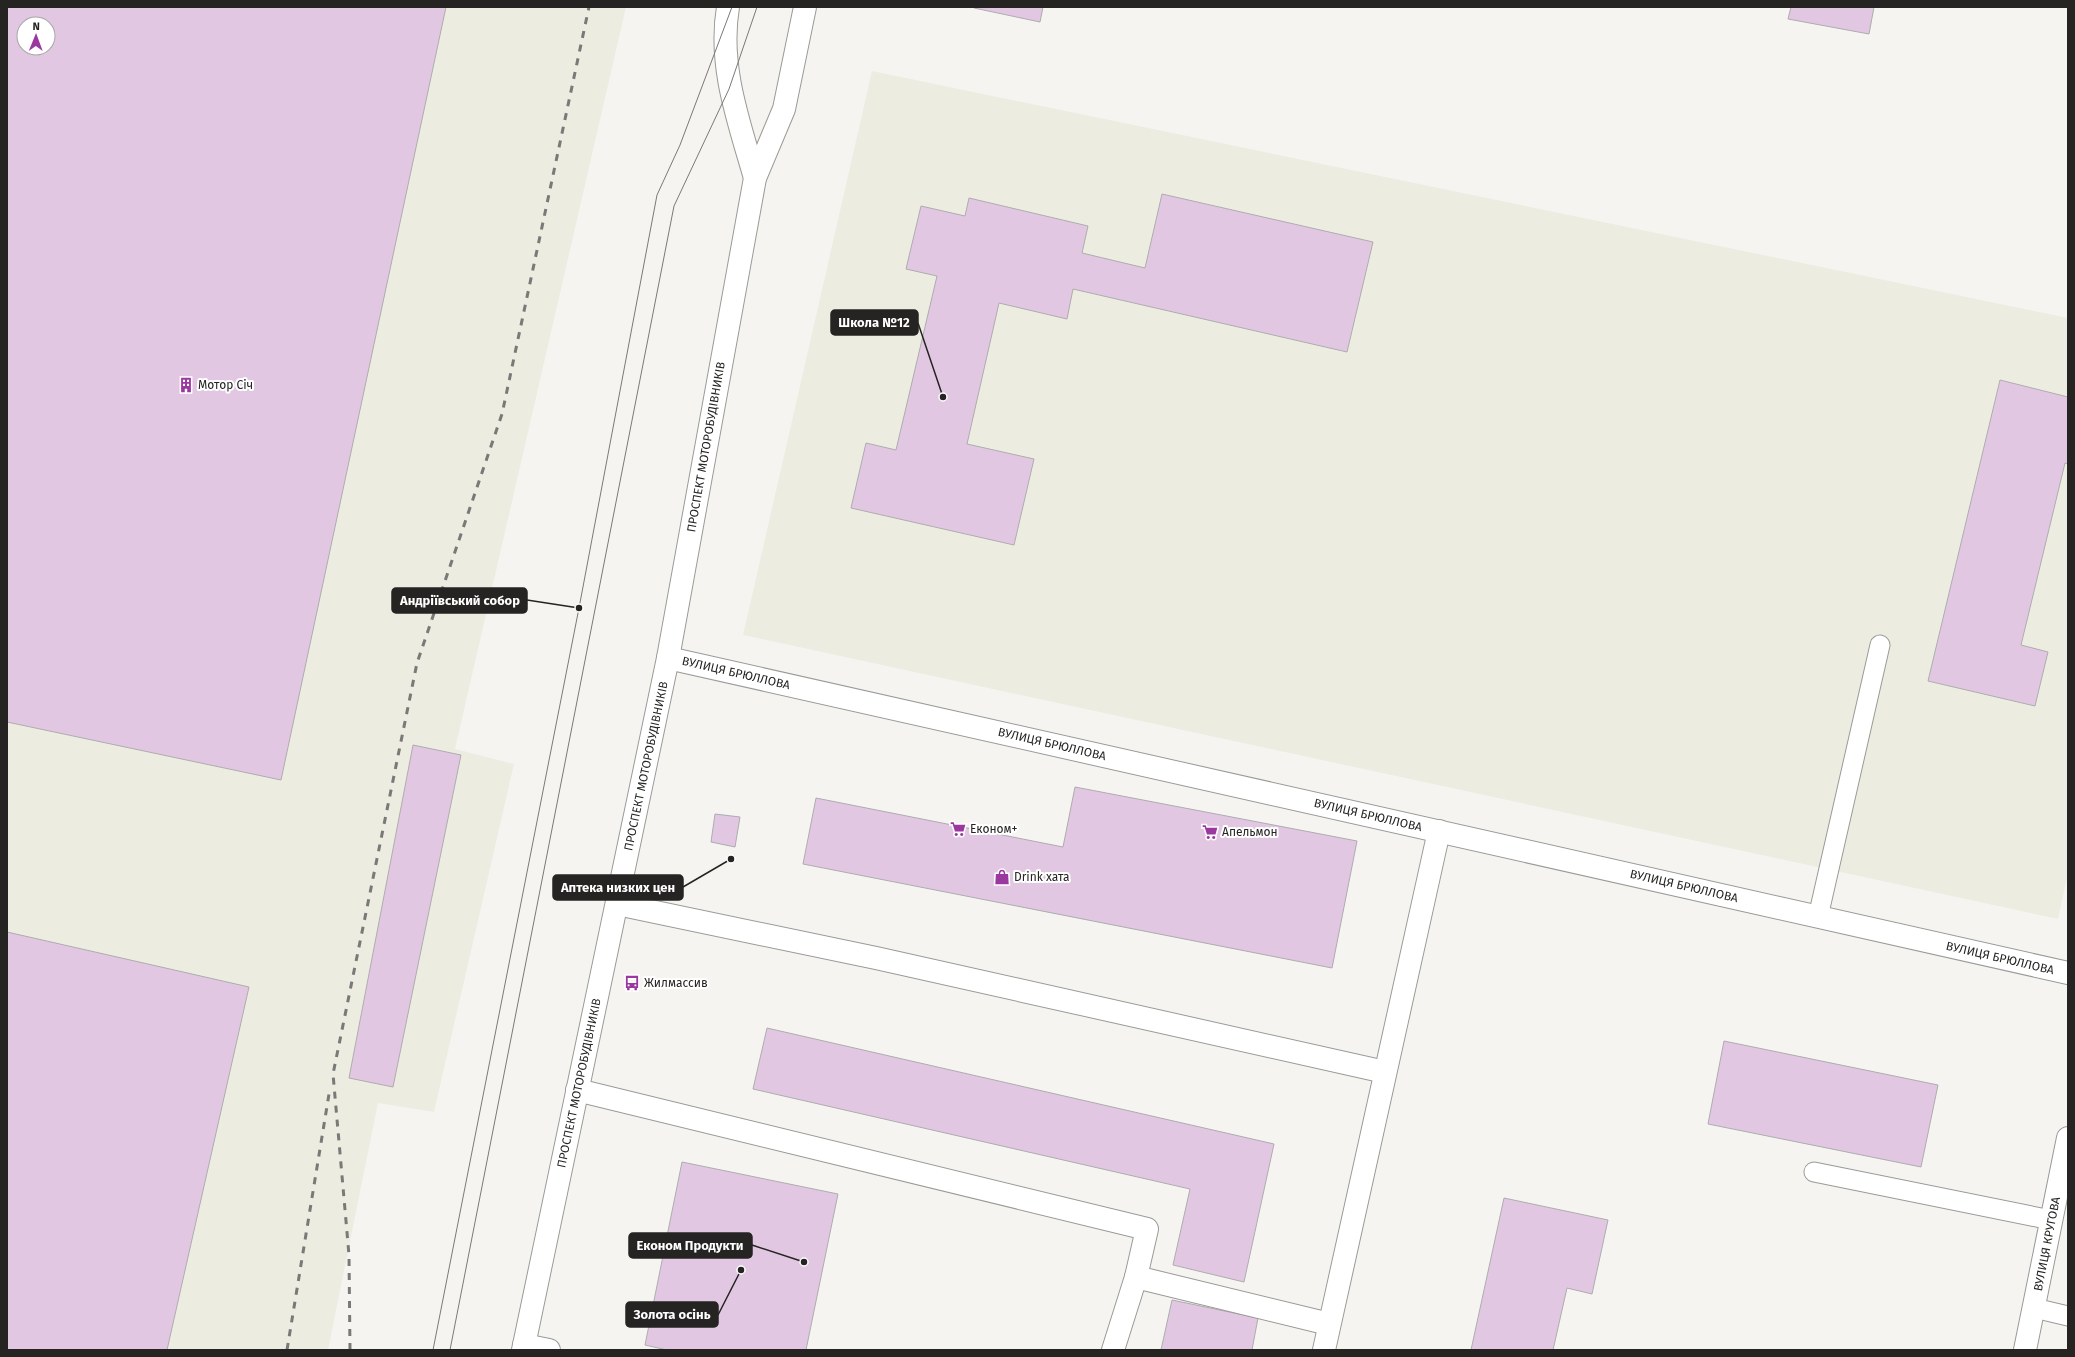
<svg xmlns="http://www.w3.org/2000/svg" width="2075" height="1357" font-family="'Fira Sans',sans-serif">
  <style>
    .built { fill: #edece1; fill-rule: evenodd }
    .building { fill: #e2c7e3; stroke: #aeacae; fill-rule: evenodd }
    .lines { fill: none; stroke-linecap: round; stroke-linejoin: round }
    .lane-casing { stroke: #9a9a97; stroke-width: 21 }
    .street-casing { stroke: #9a9a97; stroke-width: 24 }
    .secondary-casing { stroke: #9a9a97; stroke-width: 24 }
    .lane { stroke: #fff; stroke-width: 19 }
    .street { stroke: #fff; stroke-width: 22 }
    .secondary { stroke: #fff; stroke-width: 22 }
    .tram { stroke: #7a7977; stroke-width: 1 }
    .rail { stroke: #7a7977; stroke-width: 3; stroke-dasharray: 7 7; stroke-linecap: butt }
    .labels { text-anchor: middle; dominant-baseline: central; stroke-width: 4; stroke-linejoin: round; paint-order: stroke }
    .poi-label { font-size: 12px; fill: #252423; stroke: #fff; text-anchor: start }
    .street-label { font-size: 12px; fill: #252423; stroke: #fff }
    .leader { fill: none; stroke: #252423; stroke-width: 1.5 }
    .callout-dot { fill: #252423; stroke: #fff; stroke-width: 1.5 }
    .callout { fill: #252423; stroke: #252423; stroke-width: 1.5 }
    .callout-label { font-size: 13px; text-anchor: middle; font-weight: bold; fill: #fff }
  </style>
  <rect width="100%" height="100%" fill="#f5f4f1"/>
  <g class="built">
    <path d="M 7,7 L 626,7 L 455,749 L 514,764 L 434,1112 L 378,1103 L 328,1350 L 7,1350 ZM 24,24 L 48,24 L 48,48 L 24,48 Z"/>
    <path d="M 872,71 L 2068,318 L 2068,873 L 2058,919 L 743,635 Z"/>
  </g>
  <g class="building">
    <path d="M 7,7 L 446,7 L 281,780 L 7,722 ZM 24,24 L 48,24 L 48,48 L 24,48 Z"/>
    <path d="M 975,7 L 1043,7 L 1040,22 L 974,8 Z"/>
    <path d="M 1791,7 L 1874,7 L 1869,34 L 1788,19 Z"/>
    <path d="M 1162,194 L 1373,242 L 1347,352 L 1073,289 L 1067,319 L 999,303 L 967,444 L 1034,459 L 1014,545 L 851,508 L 866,443 L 896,450 L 937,276 L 906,269 L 921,206 L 965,216 L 969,198 L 1088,226 L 1082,253 L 1145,268 Z"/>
    <path d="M 2000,380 L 2068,397 L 2068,464 L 2065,463 L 2021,645 L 2048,652 L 2035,706 L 1928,681 Z"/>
    <path d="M 413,745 L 461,755 L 393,1087 L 349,1078 Z"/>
    <path d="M 1075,787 L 1357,841 L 1332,968 L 803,864 L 816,798 L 1063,847 Z"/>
    <path d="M 715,814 L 740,817 L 735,847 L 711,842 Z"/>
    <path d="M 7,932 L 249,987 L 167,1350 L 7,1350 Z"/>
    <path d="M 767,1028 L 1274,1144 L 1244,1282 L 1173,1265 L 1190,1189 L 753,1089 Z"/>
    <path d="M 1724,1041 L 1938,1085 L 1921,1167 L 1708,1124 Z"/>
    <path d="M 682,1162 L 838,1194 L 806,1350 L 667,1350 L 645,1345 Z"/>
    <path d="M 1504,1198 L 1608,1220 L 1592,1294 L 1567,1288 L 1553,1350 L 1471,1350 Z"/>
    <path d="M 1172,1300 L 1258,1318 L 1252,1350 L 1161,1350 Z"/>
  </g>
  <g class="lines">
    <defs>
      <g id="lane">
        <path d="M 1818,917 L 1880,645"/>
        <path d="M 1814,1172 L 2051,1220"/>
        <path d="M 2034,1308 L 2068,1316"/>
      </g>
      <g id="street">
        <path d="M 617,904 L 876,958 L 1385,1072"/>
        <path d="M 577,1090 L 1147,1229 L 1136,1277 L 1329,1324"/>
        <path d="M 524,1345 L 549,1350"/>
        <path d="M 1113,1350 L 1136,1277"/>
        <path d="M 1324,1350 L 1439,831"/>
      </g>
      <g id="secondary">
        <path d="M 728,7 C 718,66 739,122 755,178"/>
        <path d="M 668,658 L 2068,973"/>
        <path d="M 523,1350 L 668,658 L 755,178 L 784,109 L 805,7"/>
        <path d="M 2025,1350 L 2068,1138"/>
      </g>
    </defs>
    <use href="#lane" class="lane-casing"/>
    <use href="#street" class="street-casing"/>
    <use href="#secondary" class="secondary-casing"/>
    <use href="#lane" class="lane"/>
    <use href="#street" class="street"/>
    <use href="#secondary" class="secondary"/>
    <g class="tram">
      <path d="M 433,1350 L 579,608 L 657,195 L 680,145 L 732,7"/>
      <path d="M 450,1350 L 674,206 L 729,89 L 757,7"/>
    </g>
    <g class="rail">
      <path d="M 287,1350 L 330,1088"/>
      <path d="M 350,1350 L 349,1255 L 333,1074 L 417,663 L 502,414 L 589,7"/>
    </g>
  </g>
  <defs>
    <symbol id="building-bare" viewBox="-9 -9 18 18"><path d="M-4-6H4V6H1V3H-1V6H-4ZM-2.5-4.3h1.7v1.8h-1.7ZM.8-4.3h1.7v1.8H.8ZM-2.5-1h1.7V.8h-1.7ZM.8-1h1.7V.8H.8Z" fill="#9a389f" stroke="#fff" stroke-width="2.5" paint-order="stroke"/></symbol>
    <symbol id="supermarket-bare" viewBox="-9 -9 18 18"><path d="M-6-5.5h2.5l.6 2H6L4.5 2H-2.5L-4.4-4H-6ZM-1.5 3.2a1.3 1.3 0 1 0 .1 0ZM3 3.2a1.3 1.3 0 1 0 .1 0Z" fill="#9a389f" stroke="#fff" stroke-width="2.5" paint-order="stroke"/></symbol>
    <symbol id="shop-bare" viewBox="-9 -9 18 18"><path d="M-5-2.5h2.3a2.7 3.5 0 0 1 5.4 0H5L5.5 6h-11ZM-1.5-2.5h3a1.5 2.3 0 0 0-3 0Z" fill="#9a389f" stroke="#fff" stroke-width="2.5" paint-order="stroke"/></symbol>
    <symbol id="bus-bare" viewBox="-9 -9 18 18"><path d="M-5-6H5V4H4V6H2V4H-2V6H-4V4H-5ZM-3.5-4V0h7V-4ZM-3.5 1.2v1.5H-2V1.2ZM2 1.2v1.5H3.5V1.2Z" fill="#9a389f" stroke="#fff" stroke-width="2.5" paint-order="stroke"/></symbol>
  </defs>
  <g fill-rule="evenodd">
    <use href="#building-bare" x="175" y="374" width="22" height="22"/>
    <use href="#supermarket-bare" x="947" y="818" width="22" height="22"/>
    <use href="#supermarket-bare" x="1199" y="821" width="22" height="22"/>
    <use href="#shop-bare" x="991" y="866" width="22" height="22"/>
    <use href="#bus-bare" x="621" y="972" width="22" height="22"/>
  </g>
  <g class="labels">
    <g class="poi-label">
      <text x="198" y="385">Мотор Січ</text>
      <text x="970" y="829">Економ+</text>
      <text x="1222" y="832">Апельмон</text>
      <text x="1014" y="877">Drink хата</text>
      <text x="644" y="983">Жилмассив</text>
    </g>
    <g class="street-label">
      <text transform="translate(706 447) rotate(-80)">ПРОСПЕКТ МОТОРОБУДІВНИКІВ</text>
      <text transform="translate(736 673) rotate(13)">ВУЛИЦЯ БРЮЛЛОВА</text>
      <text transform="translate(1052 744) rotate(13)">ВУЛИЦЯ БРЮЛЛОВА</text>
      <text transform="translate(646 766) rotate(-78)">ПРОСПЕКТ МОТОРОБУДІВНИКІВ</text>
      <text transform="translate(1368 815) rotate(13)">ВУЛИЦЯ БРЮЛЛОВА</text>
      <text transform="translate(1684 886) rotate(13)">ВУЛИЦЯ БРЮЛЛОВА</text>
      <text transform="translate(2000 958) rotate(13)">ВУЛИЦЯ БРЮЛЛОВА</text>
      <text transform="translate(579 1083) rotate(-78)">ПРОСПЕКТ МОТОРОБУДІВНИКІВ</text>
      <text transform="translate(2047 1244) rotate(-79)">ВУЛИЦЯ КРУГОВА</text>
    </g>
  </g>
  <path class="leader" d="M943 397L918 323M579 608L527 600M731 859L683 887M804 1262L752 1245M741 1270L718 1315"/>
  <g class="callout-dot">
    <circle cx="943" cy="397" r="4"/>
    <circle cx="579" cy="608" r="4"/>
    <circle cx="731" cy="859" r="4"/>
    <circle cx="804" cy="1262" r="4"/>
    <circle cx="741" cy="1270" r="4"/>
  </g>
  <g class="callout">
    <rect x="831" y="310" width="87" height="25" rx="4"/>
    <rect x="392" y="588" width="135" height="25" rx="4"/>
    <rect x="553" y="875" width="130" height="25" rx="4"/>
    <rect x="629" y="1233" width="123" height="25" rx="4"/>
    <rect x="626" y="1302" width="92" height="25" rx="4"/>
  </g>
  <g class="callout-label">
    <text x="874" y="327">Школа №12</text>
    <text x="460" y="605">Андріївський собор</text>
    <text x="618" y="892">Аптека низких цен</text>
    <text x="690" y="1250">Економ Продукти</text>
    <text x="672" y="1319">Золота осінь</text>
  </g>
  <rect width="2075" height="1357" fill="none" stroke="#252423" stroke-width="16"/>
  <g transform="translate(36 36) rotate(1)"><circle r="19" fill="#ffffff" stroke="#a8a7a7"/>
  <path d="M0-3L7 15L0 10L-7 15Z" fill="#9a389f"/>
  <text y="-6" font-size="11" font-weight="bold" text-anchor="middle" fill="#252423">N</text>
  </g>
</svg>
